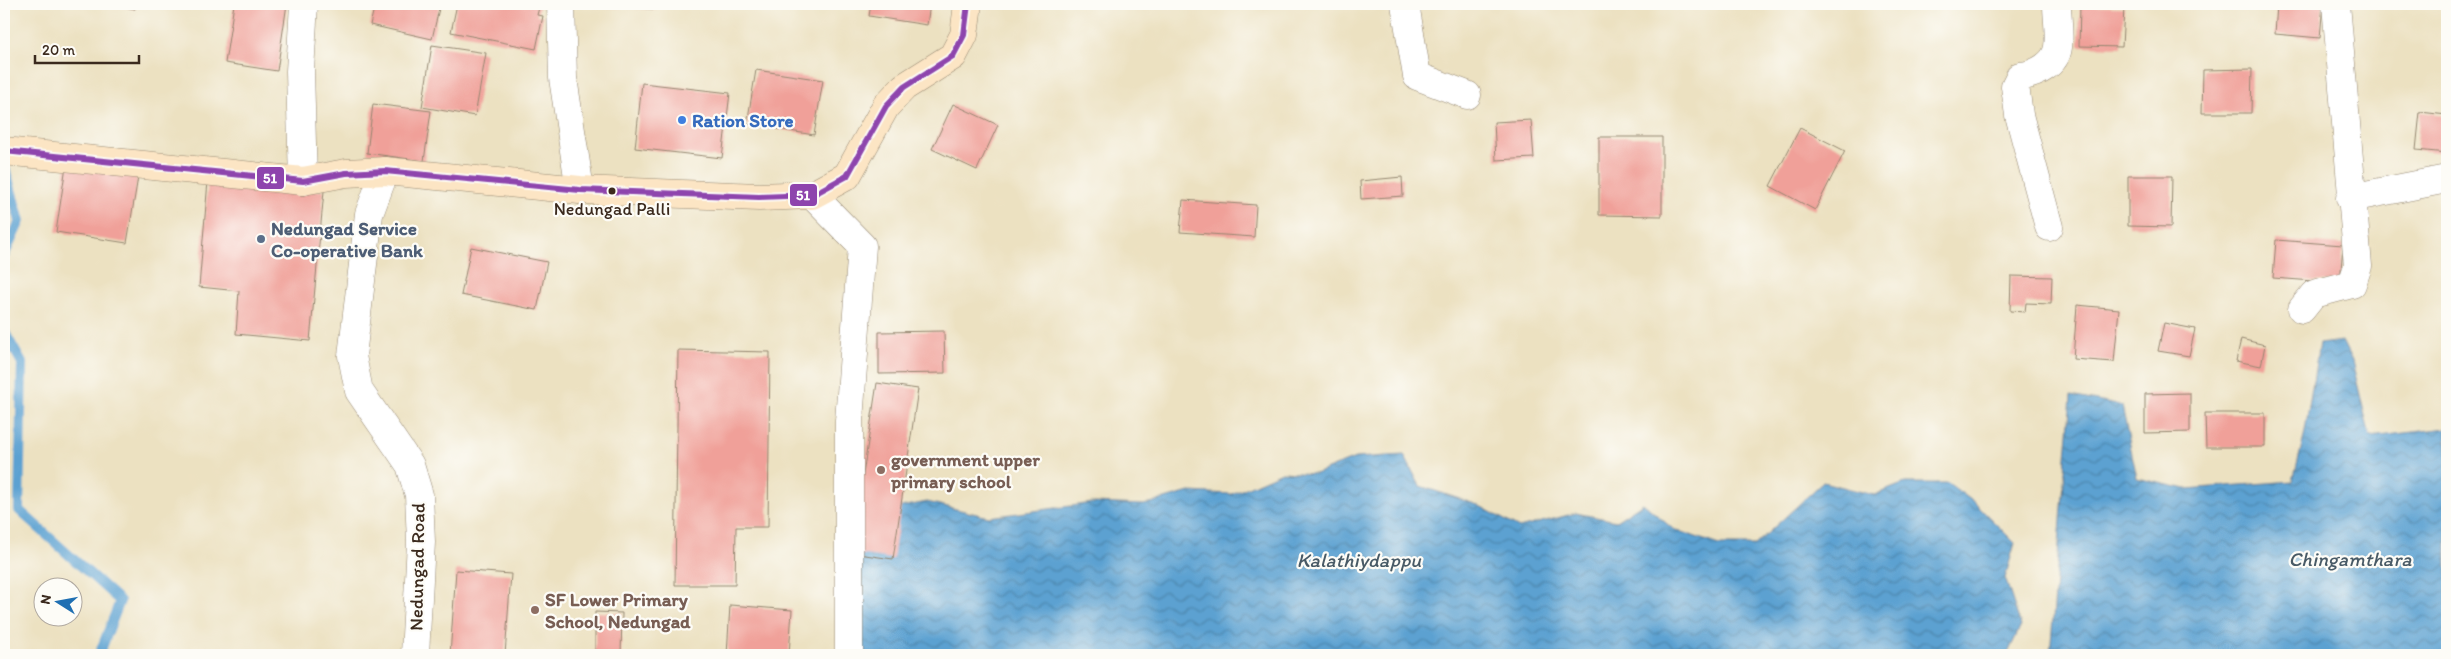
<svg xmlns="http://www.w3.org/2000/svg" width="2451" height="659" font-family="Itim,sans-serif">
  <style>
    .water { fill: url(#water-waves); stroke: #4b6678 }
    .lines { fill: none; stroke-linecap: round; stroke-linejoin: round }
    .stream { stroke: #5ba1d1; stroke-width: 10 }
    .building { fill: #f0a099 }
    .minor-casing { stroke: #948670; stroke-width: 29 }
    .tertiary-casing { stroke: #948670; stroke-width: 29 }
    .secondary-casing { stroke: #948670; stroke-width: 29 }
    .minor { stroke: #fff; stroke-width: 28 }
    .tertiary { stroke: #fff; stroke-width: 28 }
    .secondary { stroke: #fce5c4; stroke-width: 28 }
    .bus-1-casing { stroke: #fdfcf7; stroke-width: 10 }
    .bus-1 { stroke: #8e44ad; stroke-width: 6 }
    .shop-dot { fill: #3f7fe0; stroke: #fdfcf7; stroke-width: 2 }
    .bus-dot { fill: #3b2a1e; stroke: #fdfcf7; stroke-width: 2 }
    .service-dot { fill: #5c6f8a; stroke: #fdfcf7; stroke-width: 2 }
    .education-dot { fill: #8d6e63; stroke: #fdfcf7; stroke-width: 2 }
    .labels { text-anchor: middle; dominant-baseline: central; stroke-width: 4.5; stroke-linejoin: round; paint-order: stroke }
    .bus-label { font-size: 18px; fill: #3b2a1e; stroke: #fdfcf7 }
    .shop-label { font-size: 19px; font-weight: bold; fill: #366cbe; stroke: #fdfcf7; text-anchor: start }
    .service-label { font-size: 19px; font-weight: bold; fill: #4e5e75; stroke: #fdfcf7; text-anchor: start }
    .education-label { font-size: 19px; font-weight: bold; fill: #785e54; stroke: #fdfcf7; text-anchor: start }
    .street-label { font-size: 19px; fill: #3b2a1e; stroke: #fdfcf7 }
    .water-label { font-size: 20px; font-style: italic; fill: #485a66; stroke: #fdfcf7 }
    .line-badge { stroke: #fdfcf7; stroke-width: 2 }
    .badge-label { font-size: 14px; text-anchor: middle; font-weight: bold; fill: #fff }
  </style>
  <defs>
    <pattern id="water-waves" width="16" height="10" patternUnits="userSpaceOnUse" patternTransform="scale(1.25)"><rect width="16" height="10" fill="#5ba1d1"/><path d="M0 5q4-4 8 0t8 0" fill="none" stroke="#4c83a9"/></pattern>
  </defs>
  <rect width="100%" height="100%" fill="#fdfcf7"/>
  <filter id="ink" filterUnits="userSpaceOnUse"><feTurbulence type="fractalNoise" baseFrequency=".02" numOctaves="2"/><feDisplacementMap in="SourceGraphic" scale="10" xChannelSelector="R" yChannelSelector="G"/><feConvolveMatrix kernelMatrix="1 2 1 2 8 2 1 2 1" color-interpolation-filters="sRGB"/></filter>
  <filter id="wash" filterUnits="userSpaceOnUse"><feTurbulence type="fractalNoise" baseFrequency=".0096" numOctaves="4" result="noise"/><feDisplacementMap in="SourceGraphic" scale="20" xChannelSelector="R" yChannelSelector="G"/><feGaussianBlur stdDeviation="1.12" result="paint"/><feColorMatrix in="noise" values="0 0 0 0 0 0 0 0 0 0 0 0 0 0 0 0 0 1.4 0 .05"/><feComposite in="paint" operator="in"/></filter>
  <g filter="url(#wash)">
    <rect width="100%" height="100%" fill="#ece1c1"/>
    <g class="water">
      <path d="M 2342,341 L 2352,361 L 2370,437 L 2447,428 L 2447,655 L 2050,655 L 2071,396 L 2122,406 L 2137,478 L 2186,489 L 2293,481 L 2304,437 L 2319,344 Z"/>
      <path d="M 1404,455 L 1420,486 L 1478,505 L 1519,528 L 1576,513 L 1616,521 L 1643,503 L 1673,529 L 1719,545 L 1755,545 L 1823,482 L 1874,495 L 1905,483 L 1948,483 L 1975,503 L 2015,543 L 2005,578 L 2021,626 L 2007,655 L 854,655 L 856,563 L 876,512 L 927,502 L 989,517 L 1093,503 L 1144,505 L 1189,492 L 1232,494 L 1282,472 L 1315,474 L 1355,458 Z"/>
    </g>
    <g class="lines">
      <g class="stream">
        <path d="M 4,165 L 20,221 L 4,256"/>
        <path d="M 4,331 L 22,363 L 19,510 L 120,601 L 99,655"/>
      </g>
    </g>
    <g id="blocks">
      <g class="building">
        <path d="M 109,4 L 136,4 L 135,9 Z"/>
        <path d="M 234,4 L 287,4 L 277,71 L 225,63 Z"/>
        <path d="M 375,4 L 440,4 L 432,39 L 370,25 Z"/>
        <path d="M 457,4 L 540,4 L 537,15 L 543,16 L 536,49 L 451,32 Z"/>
        <path d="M 601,4 L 656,4 L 656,9 L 601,7 Z"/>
        <path d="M 871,4 L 930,4 L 927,25 L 869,16 Z"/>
        <path d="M 2277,4 L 2323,4 L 2320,38 L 2275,34 Z"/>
        <path d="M 2080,6 L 2124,7 L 2122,47 L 2079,46 Z"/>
        <path d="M 432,45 L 486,53 L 475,116 L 422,107 Z"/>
        <path d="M 2252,69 L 2251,113 L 2202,113 L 2203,70 Z"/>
        <path d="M 756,70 L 823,80 L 814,135 L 747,124 Z"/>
        <path d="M 642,83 L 730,93 L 722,158 L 635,148 Z"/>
        <path d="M 373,104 L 431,111 L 424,161 L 367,153 Z"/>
        <path d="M 953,104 L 998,125 L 977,170 L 932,149 Z"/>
        <path d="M 2420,112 L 2447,115 L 2447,153 L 2416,150 Z"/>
        <path d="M 1531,120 L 1534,158 L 1496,160 L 1494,122 Z"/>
        <path d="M 1800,128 L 1845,151 L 1815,210 L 1770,186 Z"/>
        <path d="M 1599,137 L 1662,137 L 1662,216 L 1599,215 Z"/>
        <path d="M 66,166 L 138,177 L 127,243 L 56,232 Z"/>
        <path d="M 2128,176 L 2172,176 L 2171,227 L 2128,226 Z"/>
        <path d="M 1402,177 L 1403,196 L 1361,199 L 1360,181 Z"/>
        <path d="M 208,181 L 324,191 L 310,341 L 236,334 L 239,291 L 199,287 Z"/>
        <path d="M 1183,200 L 1256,205 L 1254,237 L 1180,232 Z"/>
        <path d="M 2276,240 L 2343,245 L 2340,283 L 2273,278 Z"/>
        <path d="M 471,247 L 547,262 L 537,310 L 461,295 Z"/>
        <path d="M 2011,276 L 2052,277 L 2051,304 L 2026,303 L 2025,312 L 2010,311 Z"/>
        <path d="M 2077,305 L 2119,309 L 2114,362 L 2073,359 Z"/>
        <path d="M 2164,323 L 2195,329 L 2189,356 L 2158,351 Z"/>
        <path d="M 944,331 L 945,373 L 879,374 L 879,332 Z"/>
        <path d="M 2241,339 L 2265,345 L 2261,366 L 2236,361 Z"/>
        <path d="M 678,350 L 770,352 L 768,527 L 736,527 L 735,585 L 675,585 Z"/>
        <path d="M 877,383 L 918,389 L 893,559 L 851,553 Z"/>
        <path d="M 2190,393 L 2190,432 L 2145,433 L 2145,394 Z"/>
        <path d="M 2205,413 L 2265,413 L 2265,447 L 2206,447 Z"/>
        <path d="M 456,570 L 511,574 L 505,655 L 450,655 Z"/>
        <path d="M 730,605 L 792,610 L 789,655 L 727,655 Z"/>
        <path d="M 595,612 L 622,613 L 621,655 L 595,655 Z"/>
      </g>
    </g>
  </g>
  <g filter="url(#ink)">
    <use href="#blocks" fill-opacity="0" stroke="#948670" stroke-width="1"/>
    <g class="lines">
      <defs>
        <g id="minor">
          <path d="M 561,4 L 563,78 L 580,190"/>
          <path d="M 1405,4 L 1417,76 L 1467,95"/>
          <path d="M 303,181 L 300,71 L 304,4"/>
          <path d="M 812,195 L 862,246 L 849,421 L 849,655"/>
          <path d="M 2350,198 L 2447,179"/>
          <path d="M 2049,227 L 2019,115 L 2015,86 L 2020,76 C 2036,75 2056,64 2058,47 C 2060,34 2057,17 2057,4"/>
          <path d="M 2302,309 L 2314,294 L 2352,284 L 2358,266 L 2336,4"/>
        </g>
        <path id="tertiary" d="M 385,171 L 369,214 L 352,356 L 359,391 L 410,465 L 419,495 L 421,542 L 415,655"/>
        <path id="secondary" d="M 4,151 L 303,181 L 346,173 L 385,171 L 580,190 L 759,197 L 812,195 L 847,176 L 886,106 L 904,87 L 953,56 L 964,35 L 968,4"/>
      </defs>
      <use href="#minor" class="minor-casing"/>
      <use href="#tertiary" class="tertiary-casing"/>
      <use href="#secondary" class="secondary-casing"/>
      <use href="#minor" class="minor"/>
      <use href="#tertiary" class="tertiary"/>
      <use href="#secondary" class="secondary"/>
      <defs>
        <path id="bus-1" d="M 4,151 L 303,181 L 346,173 L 385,171 L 580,190 L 759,197 L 812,195 L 847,176 L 886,106 L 904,87 L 953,56 L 964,35 L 968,4"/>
      </defs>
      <use href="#bus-1" class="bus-1-casing"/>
      <use href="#bus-1" class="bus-1"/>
    </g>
  </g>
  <circle class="shop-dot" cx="682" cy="120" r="5"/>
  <circle class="bus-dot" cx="612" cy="191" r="4.5"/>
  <circle class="service-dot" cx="261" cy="239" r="5"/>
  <g class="education-dot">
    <circle cx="881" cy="470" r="5"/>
    <circle cx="535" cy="610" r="5"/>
  </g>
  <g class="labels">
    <g class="bus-label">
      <text x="612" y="209">Nedungad Palli</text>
    </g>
    <g class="shop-label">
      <text x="692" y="120">Ration Store</text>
    </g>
    <g class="service-label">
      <text x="271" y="228">Nedungad Service<tspan x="271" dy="22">Co-operative Bank</tspan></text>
    </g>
    <g class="education-label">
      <text x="891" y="459">government upper<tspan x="891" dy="22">primary school</tspan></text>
      <text x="545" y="599">SF Lower Primary<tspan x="545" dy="22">School, Nedungad</tspan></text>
    </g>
    <g class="street-label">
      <text transform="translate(417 567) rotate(-89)">Nedungad Road</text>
    </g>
    <g class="water-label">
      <text x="2350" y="559">Chingamthara</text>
      <text x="1359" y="560">Kalathiydappu</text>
    </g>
  </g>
  <g class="line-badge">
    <rect x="256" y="166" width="29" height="24" rx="5" fill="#8e44ad"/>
    <rect x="789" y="183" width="29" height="24" rx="5" fill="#8e44ad"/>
  </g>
  <g class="badge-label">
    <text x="270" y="183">51</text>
    <text x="803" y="200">51</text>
  </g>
  <rect width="2451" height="659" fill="none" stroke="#fdfcf7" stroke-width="20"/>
  <g transform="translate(58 602) rotate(281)"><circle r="24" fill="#fdfcf7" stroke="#afa8a0"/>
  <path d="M0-4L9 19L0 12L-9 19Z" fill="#1f6fb2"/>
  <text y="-8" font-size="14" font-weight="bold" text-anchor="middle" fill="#3b2a1e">N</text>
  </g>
  <path d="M35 55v8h104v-8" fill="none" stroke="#3b2a1e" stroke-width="2.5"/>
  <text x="42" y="55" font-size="15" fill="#3b2a1e" stroke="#fdfcf7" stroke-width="4" paint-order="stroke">20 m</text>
</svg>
